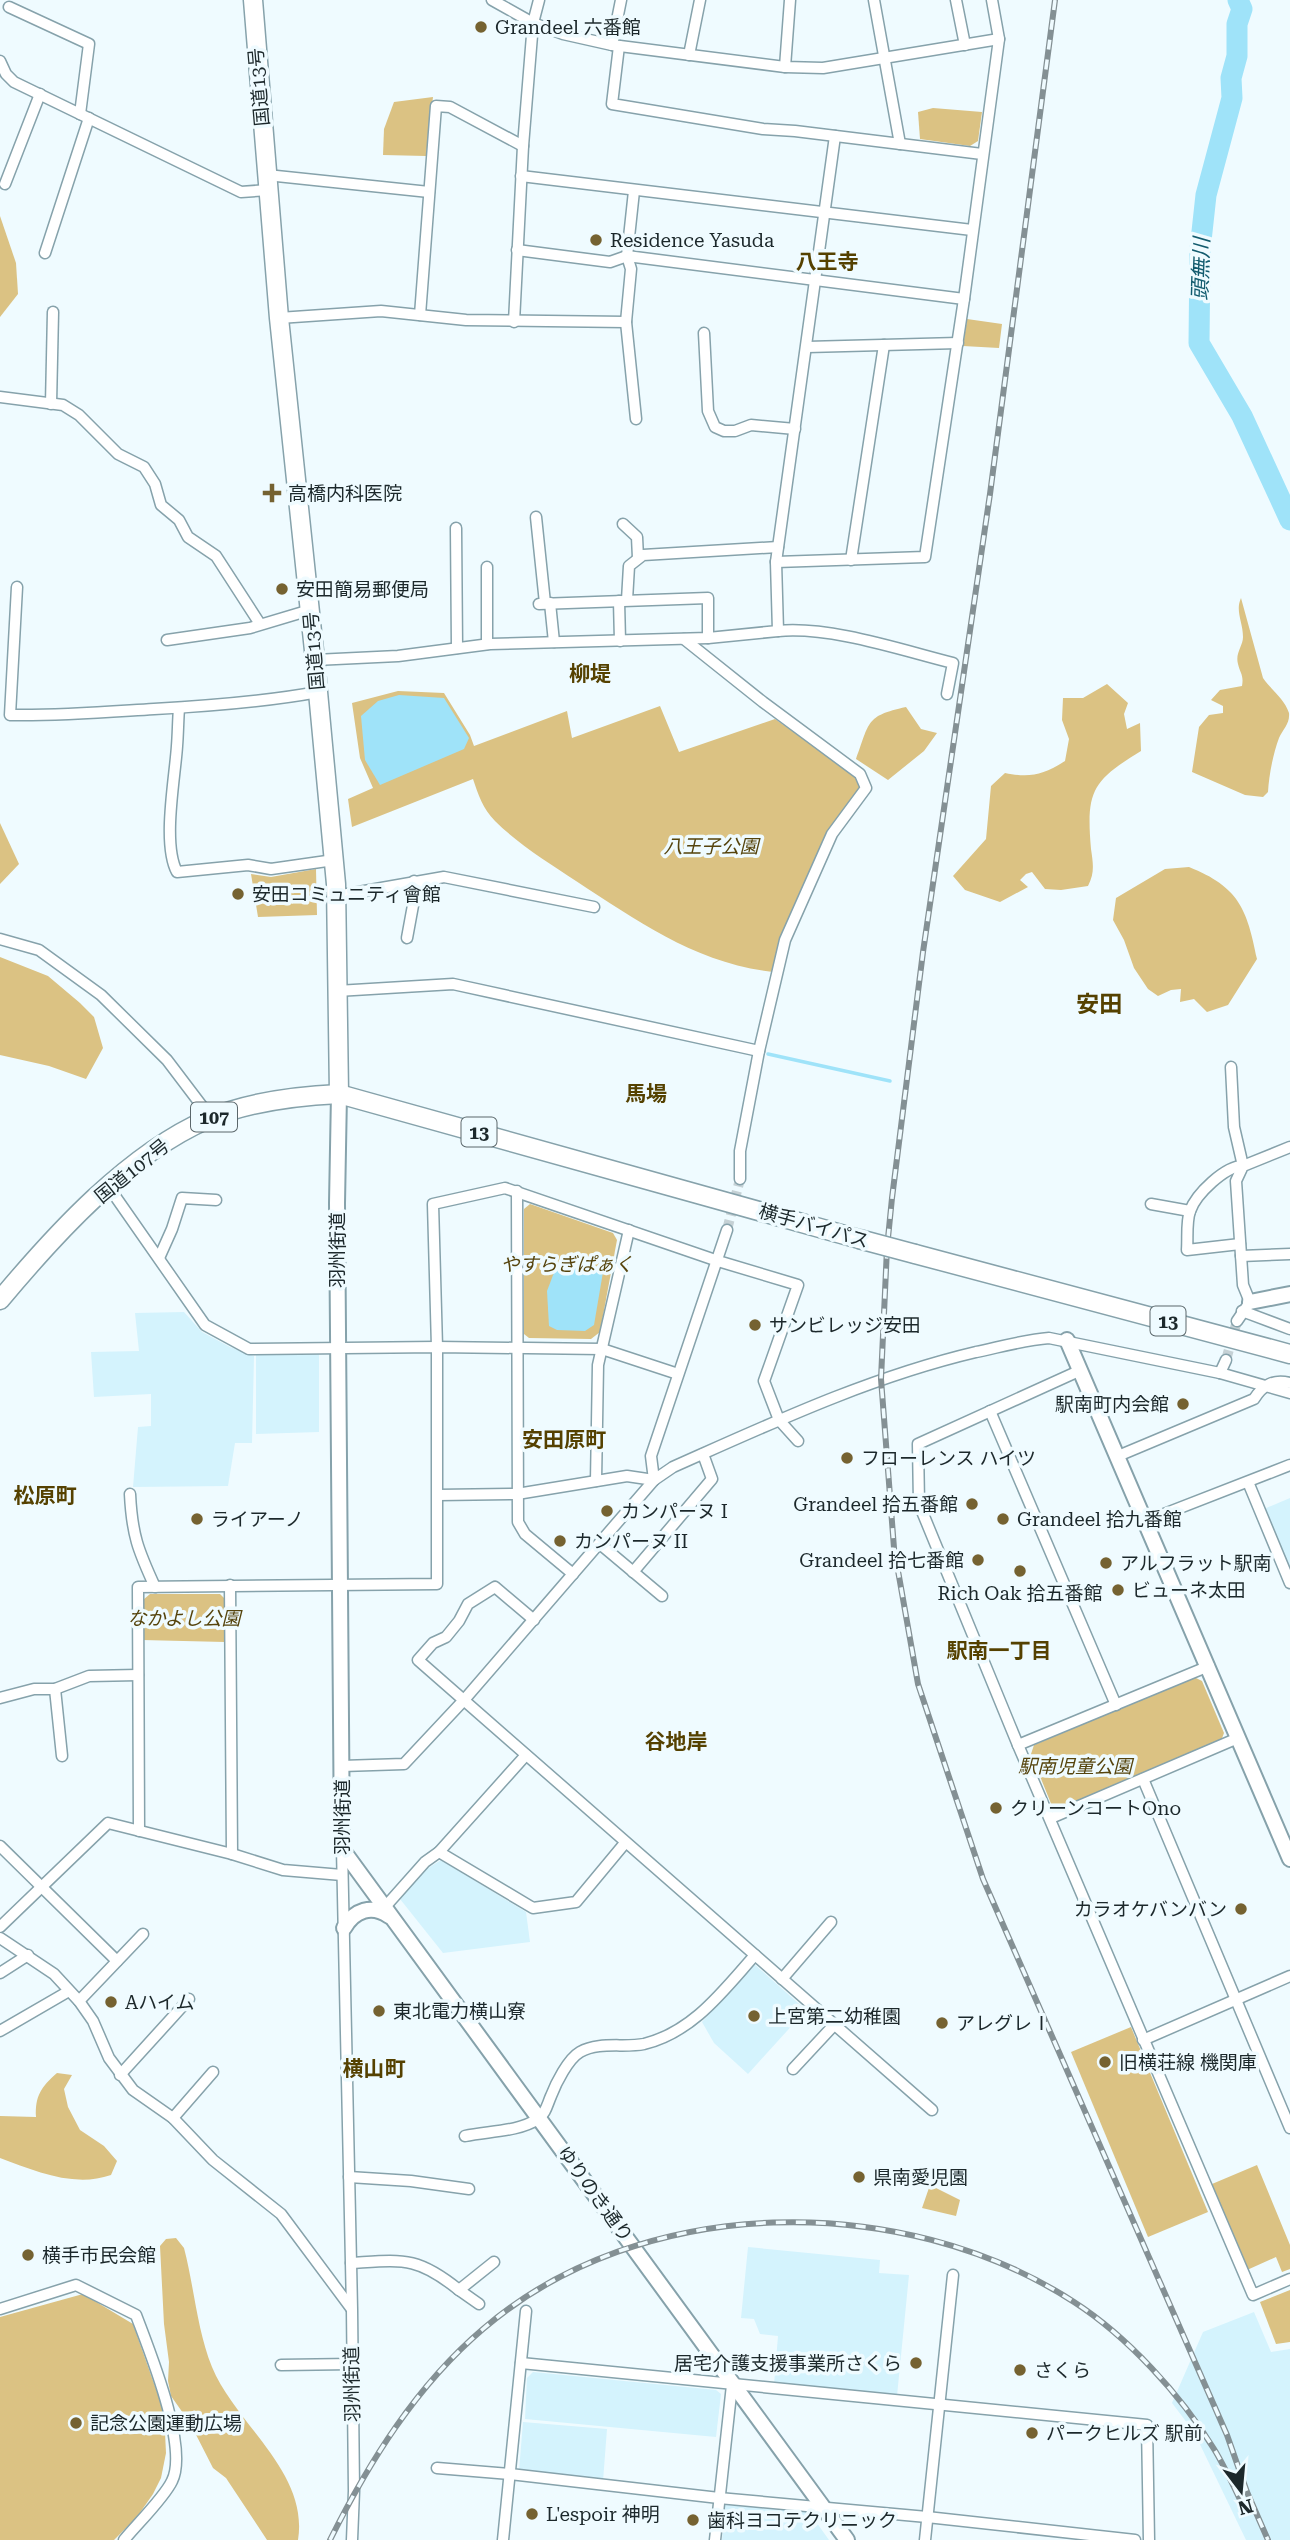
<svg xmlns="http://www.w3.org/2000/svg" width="1290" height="2540" font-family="'Roboto Serif','Noto Sans JP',serif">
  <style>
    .built { fill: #d4f3fd }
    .green { fill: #dbc283 }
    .water { fill: #9fe3f9 }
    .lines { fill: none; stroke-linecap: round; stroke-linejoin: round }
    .stream { stroke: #9fe3f9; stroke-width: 3.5 }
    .river { stroke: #9fe3f9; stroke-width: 21 }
    .street-tunnel { stroke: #c5d1d5; stroke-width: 10; stroke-dasharray: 10 5; stroke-linecap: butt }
    .street-casing { stroke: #86a2ab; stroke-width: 13 }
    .secondary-casing { stroke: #86a2ab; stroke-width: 18 }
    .highway-casing { stroke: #86a2ab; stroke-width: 21 }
    .street { stroke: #fff; stroke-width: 10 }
    .secondary { stroke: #fff; stroke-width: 14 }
    .highway { stroke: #fff; stroke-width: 18 }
    .rail-casing { stroke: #849094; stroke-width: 6 }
    .rail { stroke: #effbff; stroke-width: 3.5; stroke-dasharray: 10; stroke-linecap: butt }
    .highway-bridge-casing { stroke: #86a2ab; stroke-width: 21; stroke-linecap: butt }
    .highway-bridge { stroke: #fff; stroke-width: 18 }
    .poi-dot { fill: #756231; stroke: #effbff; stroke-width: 2.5 }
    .labels { text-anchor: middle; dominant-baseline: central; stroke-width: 7; stroke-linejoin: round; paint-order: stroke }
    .shield { fill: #effbff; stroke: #5b676b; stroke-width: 2 }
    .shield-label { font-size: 18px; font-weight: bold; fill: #1c282b }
    .poi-label { font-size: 19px; fill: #1c282b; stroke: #effbff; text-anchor: start }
    .street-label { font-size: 19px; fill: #1c282b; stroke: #effbff }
    .park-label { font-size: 19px; font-style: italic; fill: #56440d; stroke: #effbff }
    .neighbourhood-label { font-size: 21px; font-weight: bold; fill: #554100; stroke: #effbff }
    .water-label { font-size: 21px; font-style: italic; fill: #125b6e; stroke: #effbff }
    .quarter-label { font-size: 23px; font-weight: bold; fill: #554100; stroke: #effbff }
  </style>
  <rect width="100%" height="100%" fill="#effbff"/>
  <g class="built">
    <path d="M 184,1312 L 202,1332 L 230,1347 L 254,1356 L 252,1443 L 235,1443 L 228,1486 L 133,1487 L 138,1427 L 151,1426 L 151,1394 L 94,1397 L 91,1352 L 139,1351 L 135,1313 Z"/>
    <path d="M 319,1354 L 319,1432 L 256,1434 L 256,1355 Z"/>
    <path d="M 1290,1498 L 1290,1571 L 1264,1509 Z"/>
    <path d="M 441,1860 L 526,1912 L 530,1942 L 443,1953 L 400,1899 L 422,1872 Z"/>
    <path d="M 754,1964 L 806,2010 L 748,2074 L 714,2043 L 702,2022 Z"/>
    <path d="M 748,2247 L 880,2260 L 879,2273 L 909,2275 L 897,2396 L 774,2385 L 778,2336 L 760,2334 L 754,2319 L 741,2318 Z"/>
    <path d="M 1254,2312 L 1271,2352 L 1290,2349 L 1290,2540 L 1246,2540 L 1194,2432 L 1172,2403 L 1203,2332 Z"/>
    <path d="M 533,2372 L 716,2390 L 721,2394 L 716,2437 L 525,2419 L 527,2378 Z"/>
    <path d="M 523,2422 L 607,2429 L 603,2481 L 519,2471 Z"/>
    <path d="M 725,2505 L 809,2512 L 829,2540 L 722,2540 Z"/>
  </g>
  <g class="green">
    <path d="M 433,97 L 426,156 L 383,155 L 384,129 L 394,102 Z"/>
    <path d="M 933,108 L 982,112 L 978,141 L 970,146 L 920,139 L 918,112 Z"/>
    <path d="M 0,216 L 16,263 L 18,294 L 0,317 Z"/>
    <path d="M 967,319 L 1002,324 L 999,348 L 963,346 Z"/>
    <path d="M 1241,598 L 1263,678 C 1272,691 1284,698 1289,713 C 1290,724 1283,729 1279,738 C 1273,754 1269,775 1268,792 L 1263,797 L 1245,795 L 1192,772 L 1199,727 L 1209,715 L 1223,713 L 1223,706 L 1211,700 L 1220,690 L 1242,686 C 1244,675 1240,673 1238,664 C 1235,653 1243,646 1243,637 C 1243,622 1235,611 1241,598 Z"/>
    <path d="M 1107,684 L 1128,703 L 1124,714 L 1127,729 L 1140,723 L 1141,751 C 1092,781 1086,791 1091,849 C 1093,863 1095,873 1088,886 L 1061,890 L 1045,889 L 1032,872 L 1026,874 L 1020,880 L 1028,887 L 1000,902 L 965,890 L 953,876 L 986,839 L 991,786 L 1005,773 C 1030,778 1043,775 1065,761 L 1069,739 L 1062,720 L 1063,698 L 1083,698 Z"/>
    <path d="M 398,691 L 444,693 L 470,735 L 474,746 L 567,711 L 572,738 L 660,706 L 679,752 L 775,719 L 854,774 L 860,785 L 860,789 L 831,828 L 790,914 L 773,972 C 696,963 639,922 576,881 C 549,863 518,844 495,821 C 483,809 478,794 473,779 L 352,827 L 348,799 L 373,788 L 360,758 L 352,703 Z"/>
    <path d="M 906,707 L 921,729 L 937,733 L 924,751 L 888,780 L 856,759 C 870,722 865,716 906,707 Z"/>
    <path d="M 0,823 L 19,864 L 0,884 Z"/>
    <path d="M 1189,867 C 1239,887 1247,909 1257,959 L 1228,1005 L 1207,1012 L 1194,999 L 1180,1002 L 1181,989 L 1171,990 L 1158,996 L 1148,989 L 1134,968 L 1124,940 L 1113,920 L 1116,898 L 1165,869 Z"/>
    <path d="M 316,869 L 317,915 L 258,917 L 251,874 L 271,877 Z"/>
    <path d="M 0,957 L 48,976 L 80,1003 L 94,1017 L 103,1048 L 86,1079 L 49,1066 L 0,1055 Z"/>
    <path d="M 530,1204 L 613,1233 L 617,1240 L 600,1332 L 591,1339 L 529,1338 L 524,1334 L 524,1209 Z"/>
    <path d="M 150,1594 L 220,1594 L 226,1600 L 225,1642 L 142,1640 L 143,1600 Z"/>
    <path d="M 1194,1677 L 1202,1681 L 1224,1733 L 1221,1741 L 1062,1809 L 1052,1806 L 1031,1754 L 1034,1745 Z"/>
    <path d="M 1131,2027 L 1208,2212 L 1148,2237 L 1071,2052 Z"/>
    <path d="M 57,2073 L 72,2075 L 64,2089 L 68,2107 L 80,2130 L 104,2146 L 117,2161 L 111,2175 C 74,2188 35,2171 0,2158 L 0,2116 L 36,2117 C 35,2096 41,2087 57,2073 Z"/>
    <path d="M 1257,2165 L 1290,2245 L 1290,2269 L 1282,2272 L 1276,2257 L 1247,2270 L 1212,2184 Z"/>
    <path d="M 930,2185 L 960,2200 L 956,2216 L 922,2208 Z"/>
    <path d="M 176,2238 L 184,2248 C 194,2286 197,2330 212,2367 C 236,2425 309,2472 298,2540 L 267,2540 L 226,2478 L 213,2468 L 190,2423 L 171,2396 L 168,2381 L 169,2362 L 164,2324 L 160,2246 L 166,2239 Z"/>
    <path d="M 1290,2290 L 1290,2342 L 1276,2344 L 1260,2302 Z"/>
    <path d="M 83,2294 L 133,2324 L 164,2412 L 166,2453 L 161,2478 L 153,2494 L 137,2517 L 114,2540 L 0,2540 L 0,2317 Z"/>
  </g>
  <g class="water">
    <path d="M 399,695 L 444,698 L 469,738 L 464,749 L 380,785 L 365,760 L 361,716 L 378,701 Z"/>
    <path d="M 595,1266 L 603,1272 L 594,1325 L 585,1331 L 557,1330 L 549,1326 L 547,1291 L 555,1270 Z"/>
  </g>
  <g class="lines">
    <path class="stream" d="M 768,1054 L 890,1081"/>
    <path class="river" d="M 1238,0 L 1242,9 L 1237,24 L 1237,56 L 1231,78 L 1232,98 L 1206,195 L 1200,250 L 1199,343 L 1242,416 L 1290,520"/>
    <g class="street-tunnel">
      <path d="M 727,1230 L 740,1179"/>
      <path d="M 1226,1360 L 1237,1321"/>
    </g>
    <defs>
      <g id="street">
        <path d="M 492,0 L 533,23 L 563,34 L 612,45 L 785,67 L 823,68 L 999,39"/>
        <path d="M 874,0 L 900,144"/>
        <path d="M 956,0 L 965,45"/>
        <path d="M 9,7 L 89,44 L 80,114"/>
        <path d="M 612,45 L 621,0"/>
        <path d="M 619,46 L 612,104 L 763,129 L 795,131 L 982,154"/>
        <path d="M 689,55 L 700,0"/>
        <path d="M 0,61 L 6,74 L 14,82 L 241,192 L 268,190"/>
        <path d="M 785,67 L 790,0"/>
        <path d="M 267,175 L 429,192"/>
        <path d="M 521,176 L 972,230"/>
        <path d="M 5,184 L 40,94"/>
        <path d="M 634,191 L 627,256 L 631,269 L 626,322 L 636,419"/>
        <path d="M 517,250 L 610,262 L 627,256 L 964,299"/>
        <path d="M 45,253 L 89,118"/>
        <path d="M 420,315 L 436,106 L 450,107 L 523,146"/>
        <path d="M 279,318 L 381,311 L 466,320 L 626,322"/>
        <path d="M 514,322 L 523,146 L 533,23 L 539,0"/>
        <path d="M 704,333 L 708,411 L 715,427 L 724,431 L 735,431 L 751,425 L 795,429"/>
        <path d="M 807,347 L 958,343"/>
        <path d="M 0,397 L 63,405 L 79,415 L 118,454 L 144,467 L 155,484 L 161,505 L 179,520 L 188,537 L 216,556 L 260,624"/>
        <path d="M 51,404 L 53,312"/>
        <path d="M 536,517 L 545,603"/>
        <path d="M 623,524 L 637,537 L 638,558"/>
        <path d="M 456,528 L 457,648"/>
        <path d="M 851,560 L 884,345"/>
        <path d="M 776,562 L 925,557 L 964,299 L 999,39 L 992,0"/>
        <path d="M 17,587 L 10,715 C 58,716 106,712 154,709 C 209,706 264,702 318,692"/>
        <path d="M 627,600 L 629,566 L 643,555 L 778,547"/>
        <path d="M 619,601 L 620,641"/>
        <path d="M 550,603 L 554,642"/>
        <path d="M 539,604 L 708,598 L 708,638"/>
        <path d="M 778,631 C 831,626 901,650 953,663 L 947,694"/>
        <path d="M 684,639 L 763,702 L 860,774 L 866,788 L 832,834 L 785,940 L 759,1051 L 740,1151 L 740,1179"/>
        <path d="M 167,640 L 250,628 L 310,610"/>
        <path d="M 487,644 L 487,567"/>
        <path d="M 315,660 L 398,656 L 490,644 L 708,638 L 778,631 L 776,562 L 835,136"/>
        <path d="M 179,708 C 178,721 178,734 177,746 C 175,778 162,844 177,872 L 248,865 L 271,869 L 334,860"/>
        <path d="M 336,896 L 444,877 L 594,907"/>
        <path d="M 407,938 L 416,889 L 414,881"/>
        <path d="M 0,939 L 39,950 L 101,995 L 167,1060 L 211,1118"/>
        <path d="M 337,991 L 453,984 L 759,1051"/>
        <path d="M 1231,1067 L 1234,1127 L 1243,1166 C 1225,1166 1196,1194 1190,1211 C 1186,1222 1188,1238 1187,1250 L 1240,1244"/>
        <path d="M 108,1186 L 205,1325 L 249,1349 L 437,1347 L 602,1349 L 678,1374"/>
        <path d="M 517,1191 L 518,1522 L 525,1534 L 573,1574"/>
        <path d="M 1151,1204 L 1190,1211"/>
        <path d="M 1241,1256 L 1290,1254"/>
        <path d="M 159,1258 L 172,1229 L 182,1198 L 216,1200"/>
        <path d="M 1242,1311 L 1290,1329"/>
        <path d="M 1237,1321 L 1250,1302 L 1243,1285 L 1236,1181 L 1243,1166 L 1290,1147"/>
        <path d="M 1081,1370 L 918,1444 L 919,1504 L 1018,1745 L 1253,2295 L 1290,2279"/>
        <path d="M 1220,1373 L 1226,1360"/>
        <path d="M 990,1411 L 1116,1705"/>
        <path d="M 1118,1456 L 1254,1399 C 1263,1385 1273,1379 1290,1383"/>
        <path d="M 654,1480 L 651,1456 L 727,1230"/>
        <path d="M 596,1481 L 598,1365 L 629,1230"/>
        <path d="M 1248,1482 L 1290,1583"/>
        <path d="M 130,1494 C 132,1535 138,1550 155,1587"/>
        <path d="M 438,1495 L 517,1494 L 627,1476 L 654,1480"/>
        <path d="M 1146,1521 L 1290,1465"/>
        <path d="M 600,1544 L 662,1596"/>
        <path d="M 633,1572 L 712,1479 L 703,1454"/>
        <path d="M 230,1585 L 232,1854"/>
        <path d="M 534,1620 L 495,1587 L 468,1604 L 459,1621 L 446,1637 L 433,1643 L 418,1660 L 932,2110"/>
        <path d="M 55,1689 L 62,1756"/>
        <path d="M 0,1698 L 34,1689 L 55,1689 L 89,1676 L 138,1675"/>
        <path d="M 1018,1745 L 1209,1666"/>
        <path d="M 342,1766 L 404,1764 L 464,1700 L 654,1480 L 673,1467 C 772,1423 870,1377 976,1352 C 1000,1347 1024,1340 1049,1338 L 1220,1373 L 1290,1393"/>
        <path d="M 1143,1779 L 1290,2128"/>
        <path d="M 1051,1818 L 1238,1738"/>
        <path d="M 139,1831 L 138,1587 L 437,1584 L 437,1347 L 433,1204 L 505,1188 L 718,1261 L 798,1285 L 764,1381 L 779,1420 L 798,1441"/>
        <path d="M 0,1846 L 117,1961"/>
        <path d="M 342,1849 L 352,2309 L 354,2491 L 352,2540"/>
        <path d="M 439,1852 L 533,1908 L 576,1902 L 625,1843"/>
        <path d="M 385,1907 L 425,1862 L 439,1852 L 526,1755"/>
        <path d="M 0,1927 L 108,1823 L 232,1854 L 283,1870 L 342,1875"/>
        <path d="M 0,1938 L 54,1974 L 79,2001 L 93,2021 L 109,2058 L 133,2090 L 173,2118 L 213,2160 L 281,2214 L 351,2308"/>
        <path d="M 0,1973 L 28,1955"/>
        <path d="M 782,1979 L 831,1922"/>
        <path d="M 79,2001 L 143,1934"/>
        <path d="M 0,2031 L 69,1991"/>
        <path d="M 1143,2040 L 1290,1976"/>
        <path d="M 793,2069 L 834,2025"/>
        <path d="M 120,2075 L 189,1999"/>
        <path d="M 173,2118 L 213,2072"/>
        <path d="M 465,2136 C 488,2131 518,2132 538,2119 C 546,2113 547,2105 551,2096 C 556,2083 568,2059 580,2052 C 599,2041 624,2048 644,2044 C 693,2032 723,1991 755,1955"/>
        <path d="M 349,2177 L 411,2181 L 469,2189"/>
        <path d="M 351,2263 C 403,2260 417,2256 459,2290 L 494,2262"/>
        <path d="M 459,2290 L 479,2304"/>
        <path d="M 0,2309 L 76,2285 L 136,2315 C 149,2350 189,2447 172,2481 C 164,2498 137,2524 124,2540"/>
        <path d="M 521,2363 L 1147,2425 L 1149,2540"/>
        <path d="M 281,2365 L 352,2364"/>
        <path d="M 437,2468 L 510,2474 L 719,2498 L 927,2517 L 1135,2540"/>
        <path d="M 503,2540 L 526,2311"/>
        <path d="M 715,2540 L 732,2385"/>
        <path d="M 925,2540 L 953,2275"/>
      </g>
      <g id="secondary">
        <path d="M 339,1094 L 337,1203 L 342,1849 L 847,2540"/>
        <path d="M 1250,1302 L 1290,1294"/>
        <path d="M 1067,1340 L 1290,1859"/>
        <path d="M 344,1928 C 354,1910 372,1904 389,1916"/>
      </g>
      <g id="highway">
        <path d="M 253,0 L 279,318 L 315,660 L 336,884 L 339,1094"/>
        <path d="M 915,1254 L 1290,1354"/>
        <path d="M 0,1300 C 56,1233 128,1154 208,1119 C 248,1102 296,1096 339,1094 L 859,1239"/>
      </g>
    </defs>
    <use href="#street" class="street-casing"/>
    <use href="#secondary" class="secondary-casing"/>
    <use href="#highway" class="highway-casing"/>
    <use href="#street" class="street"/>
    <use href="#secondary" class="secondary"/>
    <use href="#highway" class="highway"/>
    <defs>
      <g id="rail">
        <path d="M 1055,0 L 990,494 L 923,952 L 892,1198 L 887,1248 L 881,1379 L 894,1548 L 918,1684 L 983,1879 L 1227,2435 L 1247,2492 L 1268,2540"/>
        <path d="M 330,2540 C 369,2462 416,2386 483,2329 C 641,2193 902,2190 1074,2302 C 1127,2336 1181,2395 1214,2449 C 1225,2467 1234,2487 1243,2506"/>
      </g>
    </defs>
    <use href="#rail" class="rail-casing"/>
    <use href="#rail" class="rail"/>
    <defs>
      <path id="highway-bridge" d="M 859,1239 L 915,1254"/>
    </defs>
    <use href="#highway-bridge" class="highway-bridge-casing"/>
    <use href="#highway-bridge" class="highway-bridge"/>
  </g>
  <g class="poi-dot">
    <circle cx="481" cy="27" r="7"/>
    <circle cx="596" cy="240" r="7"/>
    <path d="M268.5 482.5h7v7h7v7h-7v7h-7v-7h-7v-7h7z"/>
    <circle cx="282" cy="589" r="7"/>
    <circle cx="238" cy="894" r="7"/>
    <circle cx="755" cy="1325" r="7"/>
    <circle cx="1183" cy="1404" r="7"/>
    <circle cx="847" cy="1458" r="7"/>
    <circle cx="972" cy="1504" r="7"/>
    <circle cx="607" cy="1511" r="7"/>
    <circle cx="197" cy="1519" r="7"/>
    <circle cx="1003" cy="1519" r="7"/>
    <circle cx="560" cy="1541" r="7"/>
    <circle cx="978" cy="1560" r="7"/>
    <circle cx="1106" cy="1563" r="7"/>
    <circle cx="1020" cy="1571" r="7"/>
    <circle cx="1118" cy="1590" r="7"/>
    <circle cx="996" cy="1808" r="7"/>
    <circle cx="1241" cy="1909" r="7"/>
    <circle cx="111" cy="2002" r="7"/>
    <circle cx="379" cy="2011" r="7"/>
    <circle cx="754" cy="2016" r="7"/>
    <circle cx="942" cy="2023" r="7"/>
    <circle cx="1105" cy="2062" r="7"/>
    <circle cx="859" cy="2177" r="7"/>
    <circle cx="28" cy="2255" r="7"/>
    <circle cx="916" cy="2363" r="7"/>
    <circle cx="1020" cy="2370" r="7"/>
    <circle cx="76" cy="2423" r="7"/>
    <circle cx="1032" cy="2433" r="7"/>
    <circle cx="532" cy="2514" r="7"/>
    <circle cx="693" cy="2520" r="7"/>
  </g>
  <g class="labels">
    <g class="shield">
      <rect x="191" y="1102.5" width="46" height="29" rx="5"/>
      <rect x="461.5" y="1117.5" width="35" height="29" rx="5"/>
      <rect x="1150.5" y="1306.5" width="35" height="29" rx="5"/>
    </g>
    <g class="shield-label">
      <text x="214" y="1117">107</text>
      <text x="479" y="1132">13</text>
      <text x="1168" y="1321">13</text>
    </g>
    <g class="poi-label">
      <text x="495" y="27">Grandeel 六番館</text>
      <text x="610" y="240">Residence Yasuda</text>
      <text x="288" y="493">高橋内科医院</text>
      <text x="296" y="589">安田簡易郵便局</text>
      <text x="252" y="894">安田コミュニティ會館</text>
      <text x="769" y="1325">サンビレッジ安田</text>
      <text x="1169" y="1404" text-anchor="end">駅南町内会館</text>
      <text x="861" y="1458">フローレンス ハイツ</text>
      <text x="958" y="1504" text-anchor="end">Grandeel 拾五番館</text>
      <text x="621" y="1511">カンパーヌ I</text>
      <text x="211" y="1519">ライアーノ</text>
      <text x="1017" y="1519">Grandeel 拾九番館</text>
      <text x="574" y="1541">カンパーヌ II</text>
      <text x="964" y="1560" text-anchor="end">Grandeel 拾七番館</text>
      <text x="1120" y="1563">アルフラット駅南</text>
      <text x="1132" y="1590">ビューネ太田</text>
      <text x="1020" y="1593" text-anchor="middle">Rich Oak 拾五番館</text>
      <text x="1010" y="1808">クリーンコートOno</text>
      <text x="1227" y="1909" text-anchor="end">カラオケバンバン</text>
      <text x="125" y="2002">Aハイム</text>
      <text x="393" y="2011">東北電力横山寮</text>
      <text x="768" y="2016">上宮第二幼稚園</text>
      <text x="956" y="2023">アレグレⅠ</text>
      <text x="1119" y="2062">旧横荘線 機関庫</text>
      <text x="873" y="2177">県南愛児園</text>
      <text x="42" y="2255">横手市民会館</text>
      <text x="902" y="2363" text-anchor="end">居宅介護支援事業所さくら</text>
      <text x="1034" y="2370">さくら</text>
      <text x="90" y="2423">記念公園運動広場</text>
      <text x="1046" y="2433">パークヒルズ 駅前</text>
      <text x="546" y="2514">L'espoir 神明</text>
      <text x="707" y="2520">歯科ヨコテクリニック</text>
    </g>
    <g class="street-label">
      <text transform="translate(259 87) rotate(-95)">国道13号</text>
      <text transform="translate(314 651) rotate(-95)">国道13号</text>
      <text transform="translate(132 1171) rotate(-39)">国道107号</text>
      <text transform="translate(814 1226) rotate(16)">横手バイパス</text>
      <text transform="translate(337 1250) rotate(-90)">羽州街道</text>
      <text transform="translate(342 1817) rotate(-90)">羽州街道</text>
      <text transform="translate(595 2194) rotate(54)">ゆりのき通り</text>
      <text transform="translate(352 2384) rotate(-91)">羽州街道</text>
    </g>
    <g class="park-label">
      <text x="711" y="846">八王子公園</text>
      <text x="567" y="1264">やすらぎぱぁく</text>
      <text x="184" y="1618">なかよし公園</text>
      <text x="1075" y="1766">駅南児童公園</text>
    </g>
    <g class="neighbourhood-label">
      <text x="827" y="262">八王寺</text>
      <text x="590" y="674">柳堤</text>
      <text x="646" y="1094">馬場</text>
      <text x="564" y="1440">安田原町</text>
      <text x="45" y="1496">松原町</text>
      <text x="999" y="1651">駅南一丁目</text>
      <text x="676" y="1742">谷地岸</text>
      <text x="374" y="2069">横山町</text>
    </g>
    <g class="water-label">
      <text transform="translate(1201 269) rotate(-88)">頭無川</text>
    </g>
    <g class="quarter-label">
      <text x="1099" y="1004">安田</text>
    </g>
  </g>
  <g transform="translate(1241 2491) rotate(164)" stroke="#effbff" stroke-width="5" paint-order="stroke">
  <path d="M0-5L12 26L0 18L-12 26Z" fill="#1c282b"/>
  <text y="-10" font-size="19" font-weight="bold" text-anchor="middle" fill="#1c282b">N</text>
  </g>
</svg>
